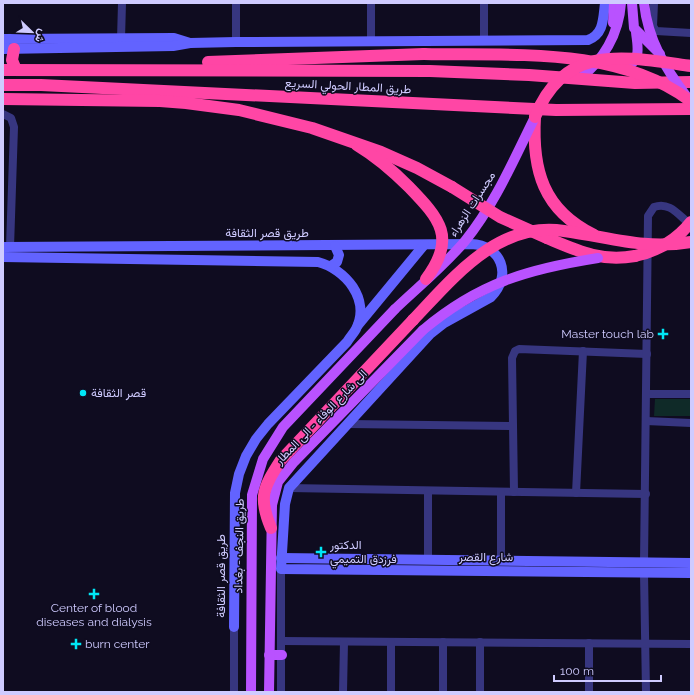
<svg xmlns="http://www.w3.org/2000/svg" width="694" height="695" font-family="Raleway,Vazirmatn,sans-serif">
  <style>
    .green { fill: #0f2a28 }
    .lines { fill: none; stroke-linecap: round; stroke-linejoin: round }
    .street { stroke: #373680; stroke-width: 8 }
    .secondary { stroke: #6263ff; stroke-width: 10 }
    .primary { stroke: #b952ff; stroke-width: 10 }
    .highway { stroke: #ff46a5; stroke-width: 12 }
    .primary-bridge { stroke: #b952ff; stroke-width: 10 }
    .highway-bridge { stroke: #ff46a5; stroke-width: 12 }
    .poi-dot { fill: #00e6f6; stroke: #0f0c20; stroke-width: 1.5 }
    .labels { text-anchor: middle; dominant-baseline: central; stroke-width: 3; stroke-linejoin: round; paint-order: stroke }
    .street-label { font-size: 12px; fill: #cfcbff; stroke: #0f0c20 }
    .poi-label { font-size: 12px; fill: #cfcbff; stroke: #0f0c20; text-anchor: start }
  </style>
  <rect width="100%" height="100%" fill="#0f0c20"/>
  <path class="green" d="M 655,399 L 691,399 L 691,416 L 654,416 Z"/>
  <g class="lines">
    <g class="street">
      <path d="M 371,3 L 371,42"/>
      <path d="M 654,3 L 653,26 L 656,31 L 691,33"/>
      <path d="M 121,39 L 122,3"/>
      <path d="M 484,41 L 484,3"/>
      <path d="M 236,42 L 236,3"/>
      <path d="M 3,114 L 11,118 L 14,127 L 10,247"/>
      <path d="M 647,394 L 691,394"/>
      <path d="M 646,421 L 691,423"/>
      <path d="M 348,424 L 513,426"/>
      <path d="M 289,488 L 646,494"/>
      <path d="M 514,492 L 512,358 L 515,351 L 519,349 L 647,354"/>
      <path d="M 576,493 L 583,351"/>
      <path d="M 428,560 L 428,491"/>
      <path d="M 501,561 L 501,492"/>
      <path d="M 644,563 L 648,216 L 654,207 C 670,201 679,216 691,225"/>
      <path d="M 644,573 L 646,692"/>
      <path d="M 234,627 L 234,692"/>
      <path d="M 282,641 L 691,644"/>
      <path d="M 391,642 L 391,692"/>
      <path d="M 480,642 L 480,692"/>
      <path d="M 281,692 L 281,569"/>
      <path d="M 343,692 L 344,642"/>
      <path d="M 443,692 L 443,642"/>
      <path d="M 589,692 L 589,643"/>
    </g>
    <g class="secondary">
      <path d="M 3,39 L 174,38 L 190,43"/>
      <path d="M 3,49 L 173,46 L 190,43 L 236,42 L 588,40 C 604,34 603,19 605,3"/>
      <path d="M 3,247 L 471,244 C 501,245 513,275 491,297 L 444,323 L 430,334 L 289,488 L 285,504 L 281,569 L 691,573"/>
      <path d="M 3,257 L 318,262 C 345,269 371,299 356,329 C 354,333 350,337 347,342 L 268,424 L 256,439 L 246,456 L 239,474 L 235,493 L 234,627"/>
      <path d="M 331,266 L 337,262 L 339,255 L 335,246"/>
      <path d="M 358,325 L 424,245"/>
      <path d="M 281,558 L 691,563"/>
    </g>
    <g class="primary">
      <path d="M 632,3 L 634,28 L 660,54"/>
      <path d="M 613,23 L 614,3"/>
      <path d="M 631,64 C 641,57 637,43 636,32"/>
      <path d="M 579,79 C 603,61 619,34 621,3"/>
      <path d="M 269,655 L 282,655"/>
      <path d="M 251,692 L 252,495 L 263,459 L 283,427 L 395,309"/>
      <path d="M 269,692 L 272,505 L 278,482 L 294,462 L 423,330"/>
    </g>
    <g class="highway">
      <path d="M 14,49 L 12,60 L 16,70"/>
      <path d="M 208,62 L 424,54"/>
      <path d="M 3,70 L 430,71 L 529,75 L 635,83 L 691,82"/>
      <path d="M 3,85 L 41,85 L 556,110 L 691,109"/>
      <path d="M 3,99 L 160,101 L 186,103 L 239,110 L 312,128 L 381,152 L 417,168 L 452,187"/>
      <path d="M 535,117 C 532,170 543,210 594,235"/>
      <path d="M 547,238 C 578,251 600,262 635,256"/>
      <path d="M 271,528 C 258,497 263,488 281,460 L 413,320"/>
    </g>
    <g class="primary-bridge">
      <path d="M 644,3 C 648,40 665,68 687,97"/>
      <path d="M 395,309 C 418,287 444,266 465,241 C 495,204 514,159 535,117"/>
      <path d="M 423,330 C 479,283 528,269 598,258"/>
    </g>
    <g class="highway-bridge">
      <path d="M 424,54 C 510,56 616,46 689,100"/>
      <path d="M 535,117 C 565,42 626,57 691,66"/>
      <path d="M 357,145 C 377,157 393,171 409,187 C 440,219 457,238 426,279"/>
      <path d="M 452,187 L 500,217 L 547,238"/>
      <path d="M 635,256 C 658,251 676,241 691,222"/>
      <path d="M 413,320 C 454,277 498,221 564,231 C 610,237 643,250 691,242"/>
    </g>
  </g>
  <g class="poi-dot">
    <path d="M661 328h4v4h4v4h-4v4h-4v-4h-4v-4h4z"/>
    <circle cx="83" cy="393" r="4"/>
    <path d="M319 546h4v4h4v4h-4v4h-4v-4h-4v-4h4z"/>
    <path d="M92 588h4v4h4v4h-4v4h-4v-4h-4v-4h4z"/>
    <path d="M74 638h4v4h4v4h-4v4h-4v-4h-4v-4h4z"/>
  </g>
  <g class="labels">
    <g class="street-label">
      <text transform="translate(348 86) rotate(3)">طريق المطار الحولي السريع</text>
      <text transform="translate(472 204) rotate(-57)">مجسرات الزهراء</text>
      <text x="267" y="233">طريق قصر الثقافة</text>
      <text transform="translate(321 417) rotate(-46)">الى شارع الوفاء - الى المطار</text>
      <text transform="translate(239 546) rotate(-89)">طريق النجف - بغداد</text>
      <text x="486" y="557">شارع القصر</text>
      <text transform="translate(221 576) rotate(-90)">طريق قصر الثقافة</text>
    </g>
    <g class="poi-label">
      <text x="654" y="334" text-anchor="end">Master touch lab</text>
      <text x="91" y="393">قصر الثقافة</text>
      <text x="330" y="545">الدكتور<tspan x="330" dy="14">فرزدق التميمي</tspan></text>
      <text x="94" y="608" text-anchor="middle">Center of blood<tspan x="94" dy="14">diseases and dialysis</tspan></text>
      <text x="85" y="644">burn center</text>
    </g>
  </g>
  <rect width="694" height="695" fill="none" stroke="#cfcbff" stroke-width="8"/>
  <g transform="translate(32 32) rotate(113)" stroke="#0f0c20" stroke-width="3" paint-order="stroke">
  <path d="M0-3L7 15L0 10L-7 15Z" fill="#cfcbff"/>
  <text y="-6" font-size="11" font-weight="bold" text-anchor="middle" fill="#cfcbff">ش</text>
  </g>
  <path d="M554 675v6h107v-6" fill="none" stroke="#cfcbff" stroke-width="2"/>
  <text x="560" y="675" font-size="12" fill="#cfcbff" stroke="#0f0c20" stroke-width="3" paint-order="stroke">100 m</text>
</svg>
